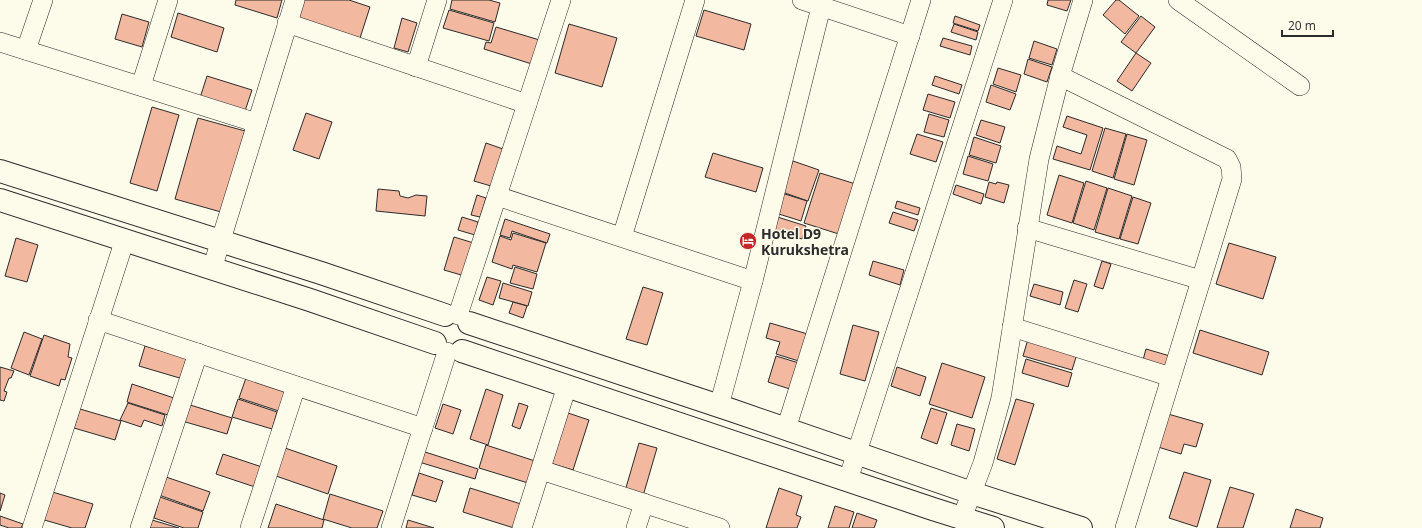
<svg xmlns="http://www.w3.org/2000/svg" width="1422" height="528" font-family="'Open Sans',sans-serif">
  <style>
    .building { fill: #f2b8a0; stroke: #2b2b2b }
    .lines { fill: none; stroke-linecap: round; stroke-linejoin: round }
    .minor-casing { stroke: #2b2b2b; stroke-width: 20 }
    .major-casing { stroke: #2b2b2b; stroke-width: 24 }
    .minor { stroke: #fdfbea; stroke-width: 19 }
    .major { stroke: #fdfbea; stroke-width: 22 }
    .labels { text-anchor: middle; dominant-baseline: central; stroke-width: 3; stroke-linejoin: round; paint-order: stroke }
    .poi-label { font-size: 14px; font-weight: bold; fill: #2b2b2b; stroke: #fdfbea; text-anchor: start }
  </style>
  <rect width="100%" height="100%" fill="#fdfbea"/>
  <g class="building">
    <path d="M 236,0 L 282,0 L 277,18 L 235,5 Z"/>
    <path d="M 302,0 L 349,0 L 370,7 L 360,38 L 296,18 Z"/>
    <path d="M 452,0 L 489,0 L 500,3 L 495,22 L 450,9 Z"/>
    <path d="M 1048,0 L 1071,0 L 1067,11 L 1047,5 Z"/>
    <path d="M 1116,0 L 1119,0 L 1139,16 L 1125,34 L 1103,15 Z"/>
    <path d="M 449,10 L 494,23 L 489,41 L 443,28 Z"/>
    <path d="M 704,10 L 751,24 L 744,50 L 696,36 Z"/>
    <path d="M 178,13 L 224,28 L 217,52 L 171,37 Z"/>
    <path d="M 122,14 L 149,22 L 142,47 L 115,39 Z"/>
    <path d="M 955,16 L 980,25 L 978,31 L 953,23 Z"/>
    <path d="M 1141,16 L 1155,27 L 1136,53 L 1121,42 Z"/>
    <path d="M 402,18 L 417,23 L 408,52 L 394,48 Z"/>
    <path d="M 569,24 L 617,38 L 602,87 L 555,73 Z"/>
    <path d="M 954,24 L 978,32 L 976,40 L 951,32 Z"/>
    <path d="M 496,27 L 543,41 L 535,65 L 484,49 L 486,42 L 491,43 Z"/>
    <path d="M 943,38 L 972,46 L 970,55 L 940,46 Z"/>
    <path d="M 1034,41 L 1057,49 L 1052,65 L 1029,58 Z"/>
    <path d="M 1136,53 L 1151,63 L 1132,91 L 1117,81 Z"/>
    <path d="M 1028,59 L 1052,67 L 1047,82 L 1024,74 Z"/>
    <path d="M 998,68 L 1021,75 L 1016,92 L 993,84 Z"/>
    <path d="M 207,76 L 252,90 L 244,114 L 199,101 Z"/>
    <path d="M 935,76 L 962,85 L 959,94 L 932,85 Z"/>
    <path d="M 991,85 L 1016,94 L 1010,110 L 986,102 Z"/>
    <path d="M 928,94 L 955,102 L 950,118 L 923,110 Z"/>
    <path d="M 152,107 L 179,115 L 157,191 L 130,183 Z"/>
    <path d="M 306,113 L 332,122 L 319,159 L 293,150 Z"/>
    <path d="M 929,114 L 949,120 L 944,137 L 924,132 Z"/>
    <path d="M 1067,116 L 1103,128 L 1090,170 L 1053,159 L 1057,146 L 1081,154 L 1087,135 L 1063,127 Z"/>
    <path d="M 198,118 L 245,131 L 221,212 L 175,199 Z"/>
    <path d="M 981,120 L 1005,127 L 1000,143 L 976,135 Z"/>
    <path d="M 1105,128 L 1126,134 L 1113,178 L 1092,171 Z"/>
    <path d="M 917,134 L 943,142 L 936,162 L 910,154 Z"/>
    <path d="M 1127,134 L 1147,140 L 1134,185 L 1114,179 Z"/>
    <path d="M 974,137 L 1001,146 L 996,163 L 969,155 Z"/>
    <path d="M 486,143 L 503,149 L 491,186 L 474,181 Z"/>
    <path d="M 713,153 L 763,168 L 756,192 L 705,177 Z"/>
    <path d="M 968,156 L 993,164 L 988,181 L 963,174 Z"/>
    <path d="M 793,161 L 819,170 L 808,201 L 782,192 Z"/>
    <path d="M 820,173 L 859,185 L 842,235 L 804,223 Z"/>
    <path d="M 1059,175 L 1084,183 L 1072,223 L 1047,215 Z"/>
    <path d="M 1086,181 L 1107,188 L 1094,230 L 1073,223 Z"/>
    <path d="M 989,182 L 996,184 L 997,182 L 1009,185 L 1004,203 L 985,197 Z"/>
    <path d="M 956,185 L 984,194 L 981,204 L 953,194 Z"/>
    <path d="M 1108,188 L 1132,196 L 1119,239 L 1095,232 Z"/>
    <path d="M 378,189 L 399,191 L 400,196 L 408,198 L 416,195 L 427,196 L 425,216 L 376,211 Z"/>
    <path d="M 769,189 L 807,201 L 801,221 L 763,209 Z"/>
    <path d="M 477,195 L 486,198 L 480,217 L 471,215 Z"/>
    <path d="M 1133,197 L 1151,203 L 1138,244 L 1120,239 Z"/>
    <path d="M 897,201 L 920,208 L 918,215 L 895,208 Z"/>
    <path d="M 893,212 L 918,220 L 914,231 L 889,223 Z"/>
    <path d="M 768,214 L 806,226 L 802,239 L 764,227 Z"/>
    <path d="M 462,217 L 478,222 L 475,235 L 458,230 Z"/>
    <path d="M 505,219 L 550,234 L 547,243 L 512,231 L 510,238 L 500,235 Z"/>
    <path d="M 513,233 L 546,243 L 537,272 L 513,265 L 512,269 L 492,262 L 500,236 L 511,240 Z"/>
    <path d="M 454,237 L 477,244 L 468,277 L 444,270 Z"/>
    <path d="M 16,238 L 38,245 L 27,282 L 5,276 Z"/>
    <path d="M 1229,243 L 1276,257 L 1263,299 L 1216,284 Z"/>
    <path d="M 873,261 L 904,270 L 900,285 L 869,275 Z"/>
    <path d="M 1102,261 L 1111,264 L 1103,289 L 1094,286 Z"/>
    <path d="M 515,267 L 537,274 L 533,289 L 510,283 Z"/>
    <path d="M 487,277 L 501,281 L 493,305 L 479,300 Z"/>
    <path d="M 1074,280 L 1087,284 L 1078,312 L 1065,308 Z"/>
    <path d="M 503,283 L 532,292 L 528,306 L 499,298 Z"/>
    <path d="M 1034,284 L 1063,292 L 1060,305 L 1030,296 Z"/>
    <path d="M 643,287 L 663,293 L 647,345 L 626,339 Z"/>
    <path d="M 513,302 L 527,306 L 523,318 L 509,313 Z"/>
    <path d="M 770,323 L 811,335 L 802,362 L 776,354 L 780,342 L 766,338 Z"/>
    <path d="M 853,325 L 879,332 L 865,381 L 840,374 Z"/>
    <path d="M 1200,330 L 1269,352 L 1262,375 L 1193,353 Z"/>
    <path d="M 24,332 L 42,339 L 29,375 L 11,368 Z"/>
    <path d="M 44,335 L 70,344 L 68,357 L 72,358 L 65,380 L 61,379 L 59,386 L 30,376 Z"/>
    <path d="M 1028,339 L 1077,354 L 1072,370 L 1023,356 Z"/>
    <path d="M 145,346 L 189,359 L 183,379 L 139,366 Z"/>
    <path d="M 1146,349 L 1170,356 L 1167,367 L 1143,360 Z"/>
    <path d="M 776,356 L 802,364 L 793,390 L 768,382 Z"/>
    <path d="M 1026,359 L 1072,373 L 1068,387 L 1022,373 Z"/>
    <path d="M 942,363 L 985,377 L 972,418 L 929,404 Z"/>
    <path d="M 0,367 L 14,371 L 11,378 L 9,378 L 4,391 L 7,392 L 4,401 L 0,400 Z"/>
    <path d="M 897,367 L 926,377 L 920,396 L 891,386 Z"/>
    <path d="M 247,375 L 292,390 L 285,413 L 239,398 Z"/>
    <path d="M 132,384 L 177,399 L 171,416 L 127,402 Z"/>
    <path d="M 486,389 L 503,395 L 488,445 L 470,439 Z"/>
    <path d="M 238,399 L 277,412 L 272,429 L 232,417 Z"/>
    <path d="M 1016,399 L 1034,404 L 1015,465 L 997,459 Z"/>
    <path d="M 128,403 L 165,415 L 162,426 L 144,420 L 141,427 L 120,420 Z"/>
    <path d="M 519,403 L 528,406 L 520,429 L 512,426 Z"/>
    <path d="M 187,404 L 232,418 L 227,434 L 182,421 Z"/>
    <path d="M 443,404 L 461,410 L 453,434 L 435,428 Z"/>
    <path d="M 931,408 L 947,413 L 937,444 L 921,438 Z"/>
    <path d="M 80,409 L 121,421 L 115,440 L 74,428 Z"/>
    <path d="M 565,412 L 589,420 L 573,470 L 550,463 Z"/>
    <path d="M 1168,414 L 1203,424 L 1196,447 L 1184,444 L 1181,454 L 1158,447 Z"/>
    <path d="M 957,424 L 975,429 L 969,451 L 951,445 Z"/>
    <path d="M 639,443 L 657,448 L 643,496 L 625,491 Z"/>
    <path d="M 486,445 L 535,461 L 528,483 L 479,468 Z"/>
    <path d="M 285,448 L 337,466 L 328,494 L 276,476 Z"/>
    <path d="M 422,451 L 478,469 L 475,479 L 419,462 Z"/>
    <path d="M 223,454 L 265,468 L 258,488 L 216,474 Z"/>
    <path d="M 1184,472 L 1211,480 L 1197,527 L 1169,518 Z"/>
    <path d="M 419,473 L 443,481 L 436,502 L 412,495 Z"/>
    <path d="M 166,477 L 210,492 L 203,511 L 159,495 Z"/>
    <path d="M 1230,487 L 1254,494 L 1243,528 L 1217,528 Z"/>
    <path d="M 470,488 L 521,504 L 514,528 L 463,512 Z"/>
    <path d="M 779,488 L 802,496 L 796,515 L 801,517 L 797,528 L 766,528 Z"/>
    <path d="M 49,491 L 93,504 L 85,528 L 72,528 L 41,519 Z"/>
    <path d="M 0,493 L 5,495 L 0,511 Z"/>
    <path d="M 330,494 L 383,511 L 377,528 L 352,528 L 323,519 Z"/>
    <path d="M 160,497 L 203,512 L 198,528 L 184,528 L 154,518 Z"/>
    <path d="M 276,504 L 324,520 L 322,528 L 268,528 Z"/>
    <path d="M 835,506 L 854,512 L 849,528 L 828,528 Z"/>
    <path d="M 1296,509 L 1323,518 L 1320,528 L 1290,528 Z"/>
    <path d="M 857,513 L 877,520 L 874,528 L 852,528 Z"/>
    <path d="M 0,516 L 23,524 L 21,528 L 9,528 L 0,525 Z"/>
    <path d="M 152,520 L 179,528 L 150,528 Z"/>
    <path d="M 408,520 L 434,528 L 406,528 Z"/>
  </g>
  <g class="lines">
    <defs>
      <g id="minor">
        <path d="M 802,0 L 910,36"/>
        <path d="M 1178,0 L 1300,86"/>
        <path d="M 287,23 L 527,104"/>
        <path d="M 0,42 L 257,123"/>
        <path d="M 26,50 L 43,0"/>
        <path d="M 416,67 L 437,0"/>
        <path d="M 1060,76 L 1227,159 L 1231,167 L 1232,179 L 1125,528"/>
        <path d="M 141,86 L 168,0"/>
        <path d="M 497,196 L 753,281"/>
        <path d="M 1027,228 L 1201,280"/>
        <path d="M 622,237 L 695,0"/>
        <path d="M 212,269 L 295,0"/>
        <path d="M 458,315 L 561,0"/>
        <path d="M 98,320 L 423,428"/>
        <path d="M 1012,327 L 1171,377"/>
        <path d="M 719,406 L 753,281 L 821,7"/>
        <path d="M 786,429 L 921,0"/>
        <path d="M 541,470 L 720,528"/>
        <path d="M 848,480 L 1003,0"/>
        <path d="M 962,518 L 983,463 L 1001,398 L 1039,159 L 1060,76 L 1083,0"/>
        <path d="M 32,528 L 125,239"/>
        <path d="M 140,528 L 198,353"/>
        <path d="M 250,528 L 296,386"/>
        <path d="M 391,528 L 447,352"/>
        <path d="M 522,528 L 567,386"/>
        <path d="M 636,528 L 644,503"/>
      </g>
      <g id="major">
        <path d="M 0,171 L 321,273 L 445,315"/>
        <path d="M 0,200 L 310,300 L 435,343"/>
        <path d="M 469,323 L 734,411 L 972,493 L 1081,528"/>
        <path d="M 462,351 L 933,509 L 993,528"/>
      </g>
    </defs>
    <use href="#minor" class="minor-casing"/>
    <use href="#major" class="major-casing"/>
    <use href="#minor" class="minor"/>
    <use href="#major" class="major"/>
  </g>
  <defs>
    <symbol id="hotel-disc" viewBox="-11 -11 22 22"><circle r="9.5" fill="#c62828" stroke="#fdfbea"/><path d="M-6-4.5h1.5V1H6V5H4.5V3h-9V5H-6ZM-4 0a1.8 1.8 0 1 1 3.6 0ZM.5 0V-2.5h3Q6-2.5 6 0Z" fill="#fff"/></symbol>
  </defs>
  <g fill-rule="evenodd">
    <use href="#hotel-disc" x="738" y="231" width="20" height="20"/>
  </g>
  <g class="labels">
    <g class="poi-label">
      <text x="761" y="233">Hotel D9<tspan x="761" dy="16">Kurukshetra</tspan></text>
    </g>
  </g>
  <path d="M1282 30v6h51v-6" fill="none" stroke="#2b2b2b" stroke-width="2"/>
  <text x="1288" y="30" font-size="12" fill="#2b2b2b" stroke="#fdfbea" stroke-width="3" paint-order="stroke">20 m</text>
</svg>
